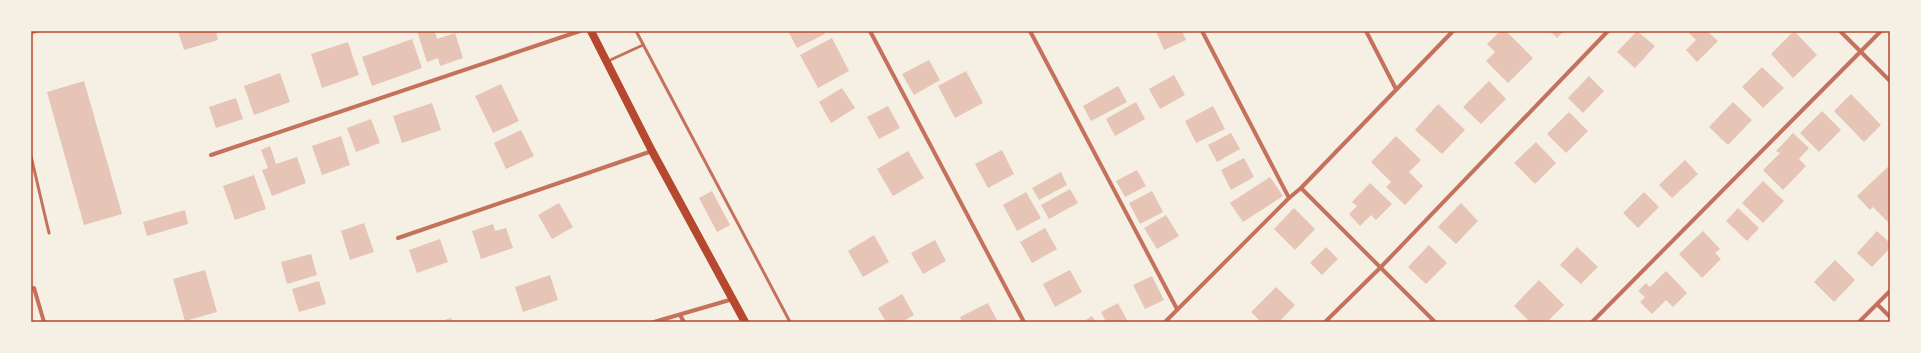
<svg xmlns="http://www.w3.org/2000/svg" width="1921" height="353" font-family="Barlow,sans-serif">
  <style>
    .building { fill: #e6c5b7 }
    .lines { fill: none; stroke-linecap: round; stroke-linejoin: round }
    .service { stroke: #c5725c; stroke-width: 3 }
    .minor { stroke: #c5725c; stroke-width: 4 }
    .secondary { stroke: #b5482f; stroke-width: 8 }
    .neatline { fill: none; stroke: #b5482f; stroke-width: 1.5 }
  </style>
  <rect width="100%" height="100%" fill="#f6efe4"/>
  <g class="building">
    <path d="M 178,31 L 216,31 L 218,40 L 184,50 Z"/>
    <path d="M 417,31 L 435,31 L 437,39 L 455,33 L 463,58 L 440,66 L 438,58 L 427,62 Z"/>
    <path d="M 788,31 L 823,31 L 825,34 L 797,48 Z"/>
    <path d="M 1156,31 L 1182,31 L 1186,40 L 1164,50 Z"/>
    <path d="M 1500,31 L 1506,31 L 1533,58 L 1508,83 L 1486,61 L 1495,52 L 1487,44 Z"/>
    <path d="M 1550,31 L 1564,31 L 1557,38 Z"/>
    <path d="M 1637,31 L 1655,46 L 1635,68 L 1617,52 Z"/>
    <path d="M 1687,31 L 1707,31 L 1718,41 L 1697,62 L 1686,50 L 1696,40 Z"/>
    <path d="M 1794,31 L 1817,55 L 1793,78 L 1771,54 Z"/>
    <path d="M 832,38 L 849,71 L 818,88 L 800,55 Z"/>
    <path d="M 412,39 L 422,68 L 372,86 L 362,57 Z"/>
    <path d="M 348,42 L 359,75 L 322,88 L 311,54 Z"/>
    <path d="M 929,60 L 940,80 L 914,95 L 902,74 Z"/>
    <path d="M 1762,67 L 1784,88 L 1763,108 L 1742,87 Z"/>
    <path d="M 966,71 L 983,103 L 955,118 L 938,86 Z"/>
    <path d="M 280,73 L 290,102 L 254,115 L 244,86 Z"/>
    <path d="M 1174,75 L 1185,95 L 1160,109 L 1149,89 Z"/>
    <path d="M 1589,76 L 1604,91 L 1583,113 L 1568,98 Z"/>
    <path d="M 84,81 L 122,214 L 84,225 L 47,92 Z"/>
    <path d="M 1489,81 L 1506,99 L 1481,124 L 1463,107 Z"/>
    <path d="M 501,84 L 519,121 L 493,133 L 475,96 Z"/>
    <path d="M 1118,86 L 1127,102 L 1091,121 L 1083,106 Z"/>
    <path d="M 842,88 L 855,108 L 831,123 L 819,102 Z"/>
    <path d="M 1851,94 L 1881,125 L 1864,142 L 1834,111 Z"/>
    <path d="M 236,98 L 243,119 L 216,128 L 209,107 Z"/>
    <path d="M 1136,102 L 1145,119 L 1115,136 L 1106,119 Z"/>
    <path d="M 1733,102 L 1752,120 L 1728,145 L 1709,127 Z"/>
    <path d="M 432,103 L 441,130 L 402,143 L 393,116 Z"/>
    <path d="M 1438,104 L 1465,130 L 1442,154 L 1415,130 Z"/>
    <path d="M 888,106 L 900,128 L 879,139 L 867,117 Z"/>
    <path d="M 1213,106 L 1225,129 L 1196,143 L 1185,121 Z"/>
    <path d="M 1822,111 L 1841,130 L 1819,152 L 1800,133 Z"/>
    <path d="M 1569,112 L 1588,131 L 1566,153 L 1547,134 Z"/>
    <path d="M 371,119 L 380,143 L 356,152 L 347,128 Z"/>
    <path d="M 521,130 L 534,156 L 506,169 L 494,143 Z"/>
    <path d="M 1231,133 L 1240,149 L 1217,162 L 1208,145 Z"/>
    <path d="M 1793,133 L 1809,148 L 1799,159 L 1806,166 L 1783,190 L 1763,170 L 1780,153 L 1776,151 Z"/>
    <path d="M 341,136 L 350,165 L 322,175 L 312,146 Z"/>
    <path d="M 1396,136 L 1421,160 L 1409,172 L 1423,186 L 1405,205 L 1386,187 L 1391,182 L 1371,162 Z"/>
    <path d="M 1536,142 L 1556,163 L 1535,184 L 1514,163 Z"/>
    <path d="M 270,146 L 276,164 L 297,157 L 306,183 L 272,196 L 262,170 L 268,168 L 261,150 Z"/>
    <path d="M 1002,150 L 1014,174 L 988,188 L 975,164 Z"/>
    <path d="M 908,151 L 924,178 L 893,196 L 877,169 Z"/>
    <path d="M 1244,158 L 1254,177 L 1231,190 L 1221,170 Z"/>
    <path d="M 1685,160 L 1698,174 L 1672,198 L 1659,185 Z"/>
    <path d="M 1890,165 L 1890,220 L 1888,222 L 1873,207 L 1870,210 L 1857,196 Z"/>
    <path d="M 1137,170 L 1146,186 L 1125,197 L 1116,181 Z"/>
    <path d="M 1061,172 L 1067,185 L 1039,200 L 1032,188 Z"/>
    <path d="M 254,175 L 266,209 L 235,220 L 223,186 Z"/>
    <path d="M 1270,177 L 1283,196 L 1243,222 L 1230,203 Z"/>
    <path d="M 1763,181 L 1784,201 L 1763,223 L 1742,203 Z"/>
    <path d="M 1370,183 L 1392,204 L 1376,220 L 1371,215 L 1360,226 L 1349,214 L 1357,206 L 1352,202 Z"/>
    <path d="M 1070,189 L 1078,203 L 1049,219 L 1041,205 Z"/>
    <path d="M 712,191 L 730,225 L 717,232 L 699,198 Z"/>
    <path d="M 1152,191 L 1163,212 L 1140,224 L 1129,203 Z"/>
    <path d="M 1026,192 L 1041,218 L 1017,231 L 1003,205 Z"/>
    <path d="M 1644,192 L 1659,207 L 1638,228 L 1623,213 Z"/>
    <path d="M 559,203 L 573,227 L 552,239 L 538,215 Z"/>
    <path d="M 1461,203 L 1478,221 L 1456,244 L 1438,227 Z"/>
    <path d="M 1294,208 L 1315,229 L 1295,250 L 1274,229 Z"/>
    <path d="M 1738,208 L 1759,228 L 1747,241 L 1726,221 Z"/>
    <path d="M 185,210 L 188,224 L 147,236 L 143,222 Z"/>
    <path d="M 1166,215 L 1179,236 L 1157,249 L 1144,228 Z"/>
    <path d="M 364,223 L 374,252 L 350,260 L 341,231 Z"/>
    <path d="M 493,224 L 495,231 L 506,228 L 513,248 L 481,259 L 472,231 Z"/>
    <path d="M 1045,228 L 1057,249 L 1032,263 L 1020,242 Z"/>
    <path d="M 1703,231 L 1720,249 L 1715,253 L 1721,259 L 1702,278 L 1679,254 Z"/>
    <path d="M 1877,231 L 1890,243 L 1890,248 L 1872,267 L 1857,253 Z"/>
    <path d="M 874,235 L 889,262 L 863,277 L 848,251 Z"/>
    <path d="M 440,239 L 448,262 L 417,273 L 409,250 Z"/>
    <path d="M 935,240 L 946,261 L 923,274 L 911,253 Z"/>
    <path d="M 1429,245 L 1447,263 L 1426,284 L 1408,267 Z"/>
    <path d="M 1326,247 L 1338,259 L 1322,275 L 1310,263 Z"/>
    <path d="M 1577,247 L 1598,267 L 1581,284 L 1560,265 Z"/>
    <path d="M 311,254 L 317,275 L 287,284 L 281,262 Z"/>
    <path d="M 1835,260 L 1855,280 L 1834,302 L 1814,282 Z"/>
    <path d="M 205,270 L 217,312 L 185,321 L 173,279 Z"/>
    <path d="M 1070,270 L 1082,292 L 1055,307 L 1043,284 Z"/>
    <path d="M 1666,271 L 1687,293 L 1673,307 L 1666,300 L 1652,314 L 1640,302 L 1645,297 L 1638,291 L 1646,283 L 1650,287 Z"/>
    <path d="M 550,275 L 558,300 L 523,312 L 515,287 Z"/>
    <path d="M 1152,276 L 1164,300 L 1145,309 L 1133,285 Z"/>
    <path d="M 1539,280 L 1564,305 L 1547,322 L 1530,322 L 1514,306 Z"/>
    <path d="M 319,281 L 326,304 L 299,312 L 292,289 Z"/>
    <path d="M 1276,287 L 1295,305 L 1279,322 L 1261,322 L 1251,312 Z"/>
    <path d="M 902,294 L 914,315 L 902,322 L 886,322 L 878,308 Z"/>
    <path d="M 988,303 L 998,322 L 962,322 L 960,317 Z"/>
    <path d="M 1118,303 L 1128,322 L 1106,322 L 1101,312 Z"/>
    <path d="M 1092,316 L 1096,322 L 1083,322 Z"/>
    <path d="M 451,318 L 452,322 L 438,322 Z"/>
  </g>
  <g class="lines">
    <g class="service">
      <path d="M 636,31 L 790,322"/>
      <path d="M 606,62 L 643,45"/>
      <path d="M 31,156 L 49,233"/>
    </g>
    <g class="minor">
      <path d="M 870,31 L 1024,322"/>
      <path d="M 1030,31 L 1177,309"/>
      <path d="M 1202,31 L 1289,198"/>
      <path d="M 1366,31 L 1396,89"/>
      <path d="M 1840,31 L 1890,81"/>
      <path d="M 31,32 L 36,31"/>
      <path d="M 211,155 L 580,31"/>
      <path d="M 1301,188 L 1435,322"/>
      <path d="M 398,238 L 652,151"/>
      <path d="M 34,288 L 44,322"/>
      <path d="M 1877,304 L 1890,317"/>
      <path d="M 680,315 L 684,322"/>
      <path d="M 654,322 L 733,299"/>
      <path d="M 1165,322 L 1289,198 L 1301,188 L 1453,31"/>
      <path d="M 1325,322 L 1380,268 L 1608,31"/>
      <path d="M 1592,322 L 1881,31"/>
      <path d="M 1859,322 L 1890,291"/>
    </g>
    <path class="secondary" d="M 591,31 L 652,151 L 745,322"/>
  </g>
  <rect width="1921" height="353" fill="none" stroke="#f6efe4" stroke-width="64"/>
  <rect x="32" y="32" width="1857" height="289" class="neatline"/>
</svg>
